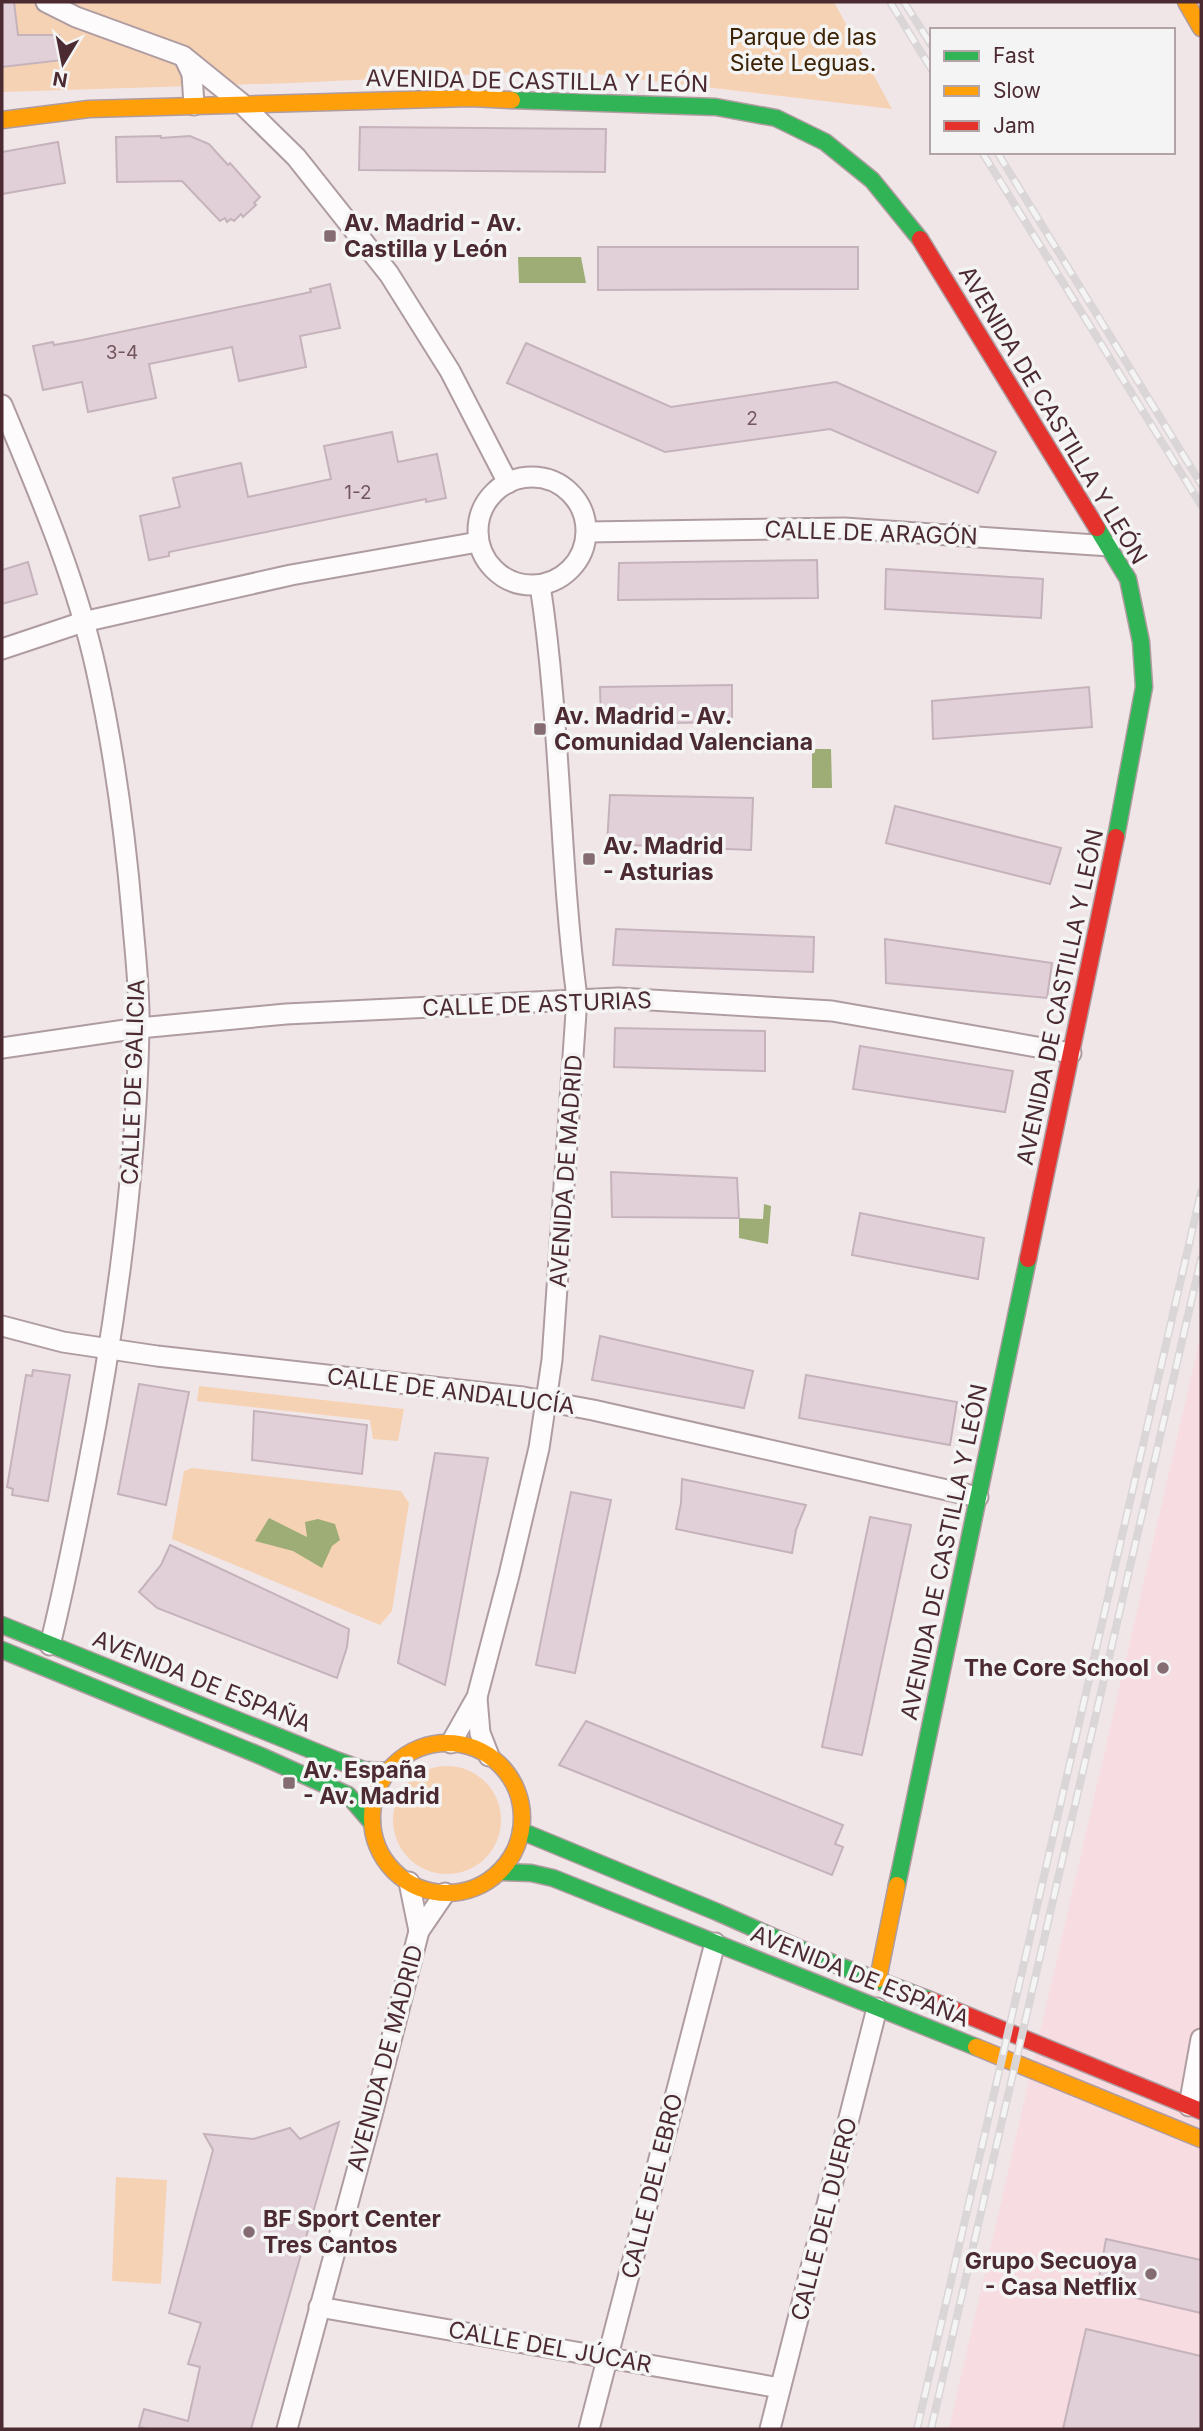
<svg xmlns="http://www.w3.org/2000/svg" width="1203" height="2431" font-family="Inter,sans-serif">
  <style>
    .built { fill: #f7dce1 }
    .green { fill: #f6d2b4 }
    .water { fill: #9dad75 }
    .building { fill: #e2d0d8; stroke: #c5b2bb; stroke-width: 2 }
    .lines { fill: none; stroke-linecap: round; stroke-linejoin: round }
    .street-casing { stroke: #af9ca1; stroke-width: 23 }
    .fast-casing { stroke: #af9ca1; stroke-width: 19 }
    .slow-casing { stroke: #af9ca1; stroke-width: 19 }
    .jam-casing { stroke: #af9ca1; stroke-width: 19 }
    .street { stroke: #fdfbfc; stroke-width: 19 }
    .fast { stroke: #30b455; stroke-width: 16 }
    .slow { stroke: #ff9f0a; stroke-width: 16 }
    .jam { stroke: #e5322d; stroke-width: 16 }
    .rail-casing { stroke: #dad5d6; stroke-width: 8 }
    .rail { stroke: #f4f4f4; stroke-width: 5; stroke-dasharray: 16; stroke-linecap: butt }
    .poi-dot { fill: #856c72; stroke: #f4f4f4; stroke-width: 2.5 }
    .labels { text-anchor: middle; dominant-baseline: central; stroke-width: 7; stroke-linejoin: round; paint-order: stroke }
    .number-label { font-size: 19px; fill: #73555d }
    .park-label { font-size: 23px; fill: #3e2407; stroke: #f4f4f4 }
    .street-label { font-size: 23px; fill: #4c2a32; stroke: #f4f4f4 }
    .poi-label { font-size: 23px; font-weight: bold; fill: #4c2a32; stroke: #f4f4f4; text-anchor: start }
  </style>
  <rect width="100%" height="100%" fill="#f0e6e8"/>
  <path class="built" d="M 1201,1334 L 1201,2429 L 949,2429 L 1047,2002 Z"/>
  <g class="green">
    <path d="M 2,2 L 834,2 L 892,109 L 561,70 L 292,83 L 2,92 Z"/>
    <path d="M 199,1386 L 404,1409 L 398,1441 L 373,1439 L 370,1420 L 197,1401 Z"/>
    <path d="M 192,1468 L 401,1491 L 409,1503 L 392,1611 L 380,1625 L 172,1539 L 184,1471 Z"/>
    <circle cx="447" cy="1820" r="54"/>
    <path d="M 116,2177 L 167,2180 L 161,2284 L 112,2281 Z"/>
  </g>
  <g class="water">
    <path d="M 518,257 L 581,257 L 586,283 L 519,283 Z"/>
    <path d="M 812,749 L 831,749 L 832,788 L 812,788 Z"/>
    <path d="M 764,1204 L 771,1206 L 768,1244 L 739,1238 L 739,1218 L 763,1219 Z"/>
    <path d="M 269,1518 L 307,1537 L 305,1522 L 318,1519 L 335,1524 L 340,1540 L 332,1546 L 322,1568 L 293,1551 L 255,1541 Z"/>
  </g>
  <g class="building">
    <path d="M 2,2 L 14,2 L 18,35 L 59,35 L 63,60 L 2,67 Z"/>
    <path d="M 360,127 L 606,129 L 605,172 L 359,170 Z"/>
    <path d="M 161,136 L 161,138 L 190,136 L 209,144 L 228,165 L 230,163 L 260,197 L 254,203 L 256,205 L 243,217 L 241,214 L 234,221 L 231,219 L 227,222 L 225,218 L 220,221 L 182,181 L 117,182 L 116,137 Z"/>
    <path d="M 58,142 L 65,183 L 2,194 L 2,152 Z"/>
    <path d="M 598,247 L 858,247 L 858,289 L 598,290 Z"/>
    <path d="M 330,284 L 340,328 L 300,336 L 306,367 L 239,381 L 232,347 L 149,364 L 156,398 L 88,412 L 82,382 L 43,390 L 33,346 L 53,342 L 54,345 L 82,340 L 311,292 L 310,289 Z"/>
    <path d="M 526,343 L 671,407 L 836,382 L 996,452 L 978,493 L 830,429 L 665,452 L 507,383 Z"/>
    <path d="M 392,432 L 398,462 L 437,454 L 446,498 L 426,502 L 426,499 L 169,552 L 169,556 L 149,560 L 140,516 L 180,507 L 173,478 L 241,463 L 248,497 L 331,479 L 324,446 Z"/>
    <path d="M 817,560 L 818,598 L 618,600 L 619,563 Z"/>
    <path d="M 28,562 L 37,594 L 2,604 L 2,570 Z"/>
    <path d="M 886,569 L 1043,579 L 1041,618 L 885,609 Z"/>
    <path d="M 732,685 L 732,722 L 601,724 L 600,687 Z"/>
    <path d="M 1089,687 L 1092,727 L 933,739 L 932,701 Z"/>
    <path d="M 610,795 L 753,798 L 751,850 L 607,844 Z"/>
    <path d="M 895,806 L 1061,848 L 1050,884 L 886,843 Z"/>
    <path d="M 616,929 L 814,937 L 813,972 L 613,965 Z"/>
    <path d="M 885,939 L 1052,963 L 1047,998 L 886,983 Z"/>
    <path d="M 615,1028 L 765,1031 L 765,1071 L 614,1067 Z"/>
    <path d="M 860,1046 L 1013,1071 L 1005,1112 L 853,1089 Z"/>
    <path d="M 611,1172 L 737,1178 L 739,1218 L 612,1217 Z"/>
    <path d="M 860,1213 L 984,1238 L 978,1279 L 852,1255 Z"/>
    <path d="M 600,1336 L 753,1371 L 744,1408 L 592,1380 Z"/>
    <path d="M 33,1370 L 70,1375 L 48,1501 L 12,1495 L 13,1489 L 7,1487 L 26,1375 L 32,1376 Z"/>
    <path d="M 806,1375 L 957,1402 L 950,1445 L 799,1418 Z"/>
    <path d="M 139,1384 L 189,1392 L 166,1505 L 118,1494 Z"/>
    <path d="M 254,1411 L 367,1425 L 362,1474 L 252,1460 Z"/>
    <path d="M 435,1453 L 488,1458 L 445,1685 L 398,1663 Z"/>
    <path d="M 682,1479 L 806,1505 L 796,1530 L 792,1553 L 676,1529 L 681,1503 Z"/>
    <path d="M 571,1492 L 611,1500 L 575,1673 L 536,1665 Z"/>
    <path d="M 870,1517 L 911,1525 L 862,1755 L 822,1747 Z"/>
    <path d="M 170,1545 L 349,1629 L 347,1647 L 337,1678 L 157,1608 L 139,1592 L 161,1565 Z"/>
    <path d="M 586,1721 L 843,1825 L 835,1844 L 843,1847 L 832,1875 L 559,1765 Z"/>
    <path d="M 339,2122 L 251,2429 L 149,2429 L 139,2427 L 144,2409 L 188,2421 L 200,2367 L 188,2364 L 201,2323 L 169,2313 L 213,2150 L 204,2134 L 253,2139 L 290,2128 L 300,2139 Z"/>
    <path d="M 1106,2239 L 1201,2260 L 1201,2313 L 1097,2289 Z"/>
    <path d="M 1086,2329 L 1201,2356 L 1201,2429 L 1063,2429 Z"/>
  </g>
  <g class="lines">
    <defs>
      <g id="street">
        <path d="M 46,2 L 76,17 L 183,56 L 241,103 L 296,157 L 389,274 L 450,371 L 508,483"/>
        <path d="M 184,57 L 192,74 L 194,105"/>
        <path d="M 2,405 C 38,491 76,578 96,669 C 114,750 125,832 132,914 C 135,952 140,990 139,1029 C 136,1179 115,1329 86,1477 C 75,1533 64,1589 50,1645"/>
        <circle cx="532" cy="531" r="54"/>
        <path d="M 587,532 L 844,528 L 1110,546"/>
        <path d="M 2,649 L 83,622 L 291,575 L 478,542"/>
        <path d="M 2,1048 L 139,1028 L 286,1014 L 618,998 L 832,1011 L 1071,1053"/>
        <path d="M 2,1326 L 63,1342 L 157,1356 L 523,1397 L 593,1410 L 978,1497"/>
        <path d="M 477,1698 L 480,1733 L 489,1756"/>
        <path d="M 451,1743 L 477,1697 L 509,1575 L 539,1448 L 552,1360 L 577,998 C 559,861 561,722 540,585"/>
        <path d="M 409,1882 L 419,1931"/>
        <path d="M 1189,2106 L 1201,2039"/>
        <path d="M 319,2307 L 780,2388"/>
        <path d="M 287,2429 L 372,2115 L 419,1931 L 445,1893"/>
        <path d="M 589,2429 L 715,1943"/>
        <path d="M 770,2429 L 877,2008"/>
      </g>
      <g id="fast">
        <path d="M 512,100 L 716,107 L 776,118 L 825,142 L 872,180 L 920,239"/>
        <path d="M 1097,528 L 1128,579 L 1141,642 L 1144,687 L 1116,837"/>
        <path d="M 2,1625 L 336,1760 L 364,1770 L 388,1771"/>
        <path d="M 2,1650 L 261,1756 L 348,1795 L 372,1823"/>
        <path d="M 521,1831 L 717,1912 L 837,1965 L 930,2000"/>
        <path d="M 499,1872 L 531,1873 L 553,1878 L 976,2047"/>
        <path d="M 897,1885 L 1028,1259"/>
      </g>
      <g id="slow">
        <path d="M 1186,2 L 1201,28"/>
        <path d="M 2,120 L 89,109 L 471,98 L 512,100"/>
        <circle cx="447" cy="1818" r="75"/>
        <path d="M 878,1979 L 897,1885"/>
        <path d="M 976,2047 L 1201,2139"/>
      </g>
      <g id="jam">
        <path d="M 920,239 L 1097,528"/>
        <path d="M 1028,1259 L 1116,837"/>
        <path d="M 930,2000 L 1201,2111"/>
      </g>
    </defs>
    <use href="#street" class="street-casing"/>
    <use href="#fast" class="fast-casing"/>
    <use href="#slow" class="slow-casing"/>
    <use href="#jam" class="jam-casing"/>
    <use href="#street" class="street"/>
    <use href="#fast" class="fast"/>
    <use href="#slow" class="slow"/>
    <use href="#jam" class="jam"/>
    <defs>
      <g id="rail">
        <path d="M 890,2 L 932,70"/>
        <path d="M 904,2 L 932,46"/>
        <path d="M 982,152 L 1201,505"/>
        <path d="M 997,152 L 1201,484"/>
        <path d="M 917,2429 L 1201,1192"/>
        <path d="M 931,2429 L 1201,1259"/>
      </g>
    </defs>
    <use href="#rail" class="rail-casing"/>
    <use href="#rail" class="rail"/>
  </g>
  <g class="poi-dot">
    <rect x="323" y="229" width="14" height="14" rx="3.5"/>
    <rect x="533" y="722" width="14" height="14" rx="3.5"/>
    <rect x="582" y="852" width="14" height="14" rx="3.5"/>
    <circle cx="1163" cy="1668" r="7"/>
    <rect x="282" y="1776" width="14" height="14" rx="3.5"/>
    <circle cx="249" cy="2232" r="7"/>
    <circle cx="1151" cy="2274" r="7"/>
  </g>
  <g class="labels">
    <g class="number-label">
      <text x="122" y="352">3-4</text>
      <text x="752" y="418">2</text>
      <text x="358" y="492">1-2</text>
    </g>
    <g class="park-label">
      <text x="803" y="37">Parque de las<tspan x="803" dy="26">Siete Leguas.</tspan></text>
    </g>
    <g class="street-label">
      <text transform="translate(537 81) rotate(1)">AVENIDA DE CASTILLA Y LEÓN</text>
      <text transform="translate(1053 415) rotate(59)">AVENIDA DE CASTILLA Y LEÓN</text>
      <text transform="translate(871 533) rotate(2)">CALLE DE ARAGÓN</text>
      <text transform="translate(1060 997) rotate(-78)">AVENIDA DE CASTILLA Y LEÓN</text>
      <text transform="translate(537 1004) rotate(-2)">CALLE DE ASTURIAS</text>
      <text transform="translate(133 1082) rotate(-88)">CALLE DE GALICIA</text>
      <text transform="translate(566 1171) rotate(-86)">AVENIDA DE MADRID</text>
      <text transform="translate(451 1391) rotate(7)">CALLE DE ANDALUCÍA</text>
      <text transform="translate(944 1552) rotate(-78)">AVENIDA DE CASTILLA Y LEÓN</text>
      <text transform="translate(202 1681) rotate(22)">AVENIDA DE ESPAÑA</text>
      <text transform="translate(860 1976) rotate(22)">AVENIDA DE ESPAÑA</text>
      <text transform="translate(385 2058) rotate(-75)">AVENIDA DE MADRID</text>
      <text transform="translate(652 2186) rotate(-76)">CALLE DEL EBRO</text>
      <text transform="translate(824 2219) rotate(-76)">CALLE DEL DUERO</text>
      <text transform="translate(550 2347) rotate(10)">CALLE DEL JÚCAR</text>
    </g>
    <g class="poi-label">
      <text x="344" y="223">Av. Madrid - Av.<tspan x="344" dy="26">Castilla y León</tspan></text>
      <text x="554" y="716">Av. Madrid - Av.<tspan x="554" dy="26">Comunidad Valenciana</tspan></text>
      <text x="603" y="846">Av. Madrid<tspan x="603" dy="26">- Asturias</tspan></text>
      <text x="1149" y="1668" text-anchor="end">The Core School</text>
      <text x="303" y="1770">Av. España<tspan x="303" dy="26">- Av. Madrid</tspan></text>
      <text x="263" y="2219">BF Sport Center<tspan x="263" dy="26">Tres Cantos</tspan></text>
      <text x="1137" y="2261" text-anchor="end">Grupo Secuoya<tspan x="1137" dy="26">- Casa Netflix</tspan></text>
    </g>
  </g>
  <rect width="1203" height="2431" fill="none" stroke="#4c2a32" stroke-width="7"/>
  <rect x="930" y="28" width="245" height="126" fill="#f4f4f4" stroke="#b1a3a6" stroke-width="2"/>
  <rect x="944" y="51" width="35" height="10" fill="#30b455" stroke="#b1a3a6" stroke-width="2"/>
  <text x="993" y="63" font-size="21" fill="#4c2a32">Fast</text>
  <rect x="944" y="86" width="35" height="10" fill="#ff9f0a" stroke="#b1a3a6" stroke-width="2"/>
  <text x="993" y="98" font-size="21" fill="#4c2a32">Slow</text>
  <rect x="944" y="121" width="35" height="10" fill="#e5322d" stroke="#b1a3a6" stroke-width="2"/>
  <text x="993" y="133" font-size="21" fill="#4c2a32">Jam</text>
  <g transform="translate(63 63) rotate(190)" stroke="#f4f4f4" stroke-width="5" paint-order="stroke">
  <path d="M0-5L12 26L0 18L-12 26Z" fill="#4c2a32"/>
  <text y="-10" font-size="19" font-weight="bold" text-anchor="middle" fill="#4c2a32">N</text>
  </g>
</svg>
